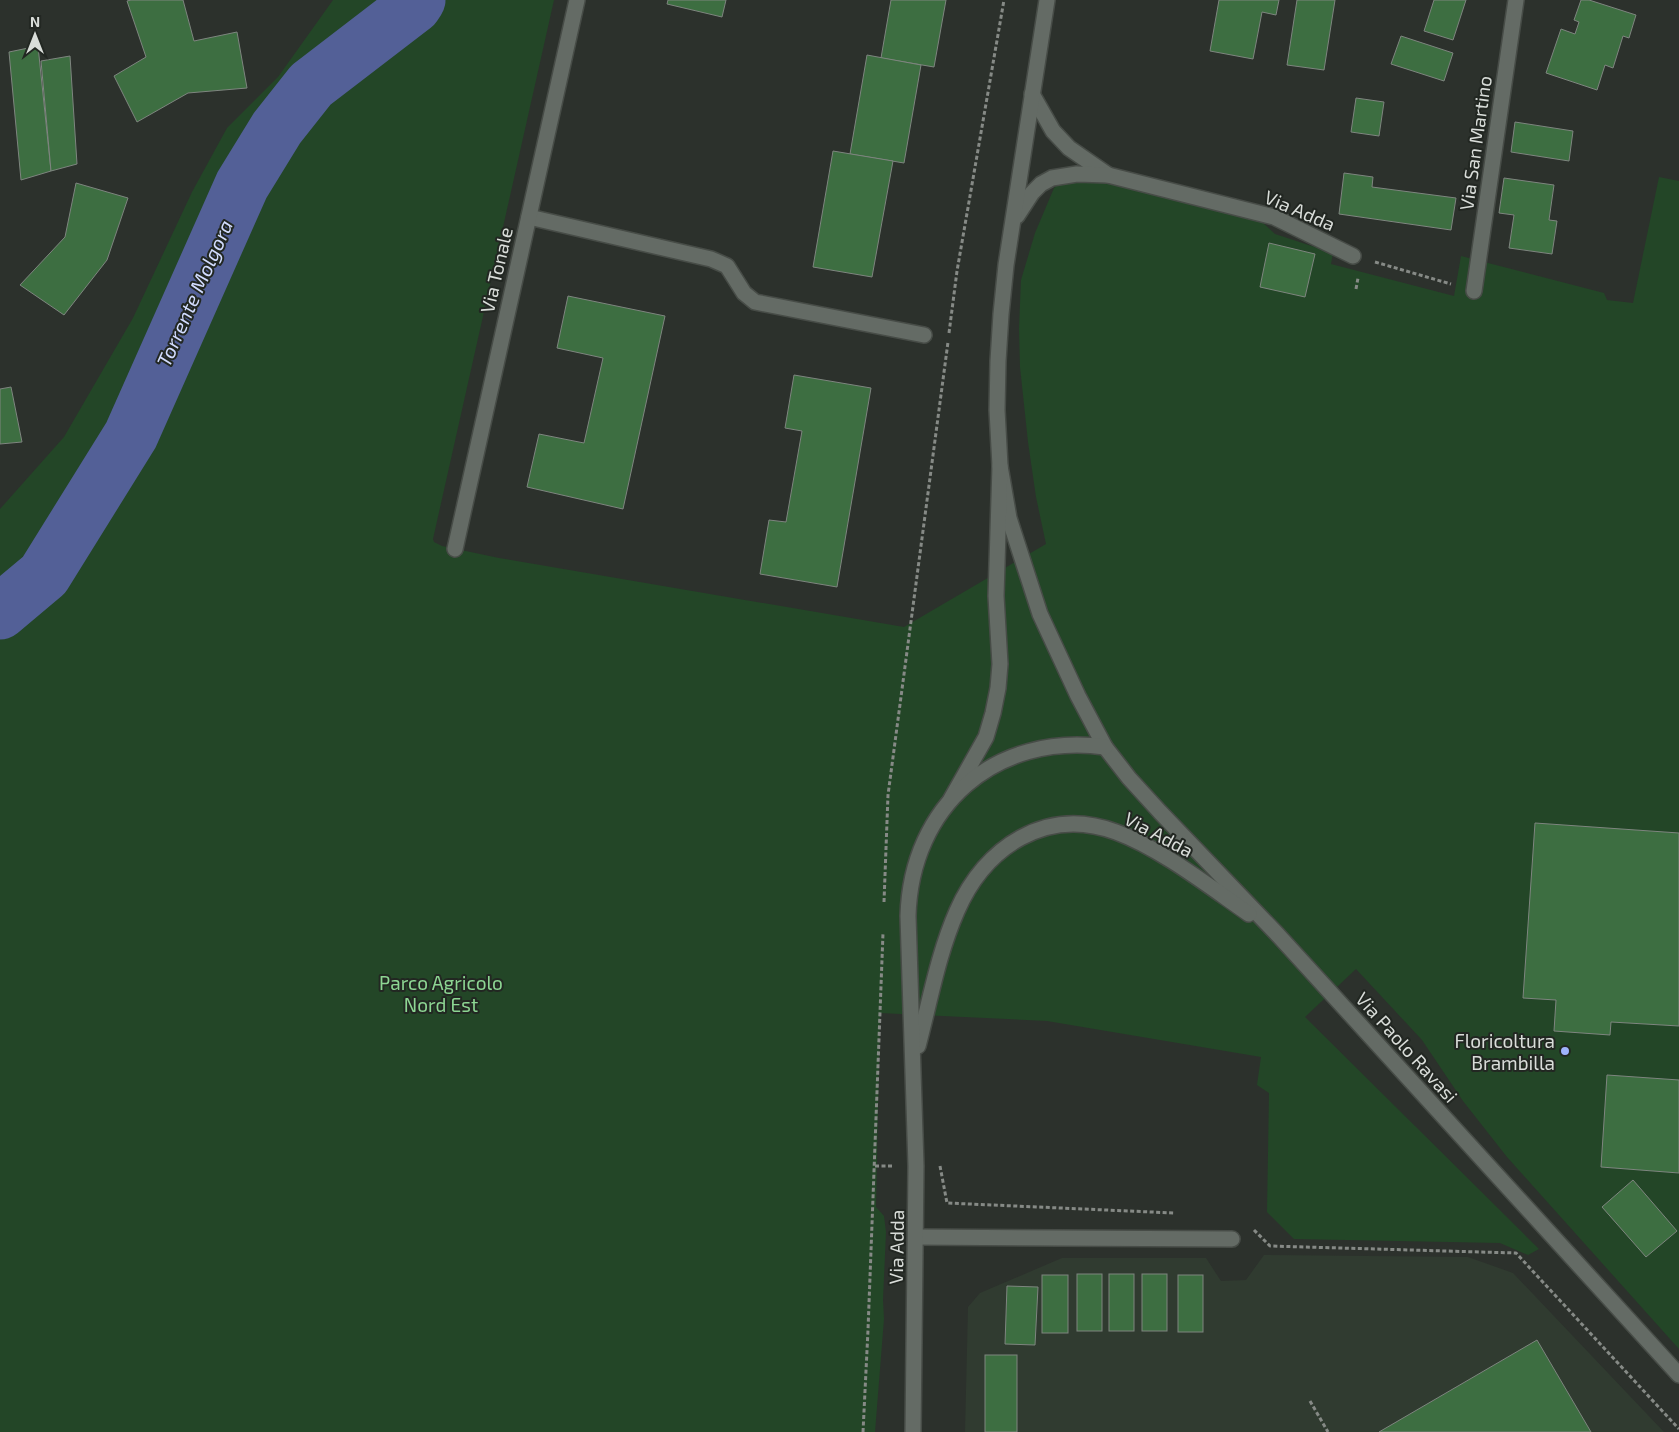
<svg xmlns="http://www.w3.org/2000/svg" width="1679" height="1432" font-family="'Exo 2',sans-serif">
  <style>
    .built { fill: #303b30 }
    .green { fill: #234627 }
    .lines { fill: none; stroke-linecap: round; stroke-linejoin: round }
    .river { stroke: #536097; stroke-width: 55 }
    .building { fill: #3d6e41; stroke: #7e857f }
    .minor-casing { stroke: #474c47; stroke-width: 18 }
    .path { stroke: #868a86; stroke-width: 3; stroke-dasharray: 4 2.5; stroke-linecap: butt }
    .minor { stroke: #646b65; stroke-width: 15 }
    .poi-dot { fill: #9fb3fd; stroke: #222722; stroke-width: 2 }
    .labels { text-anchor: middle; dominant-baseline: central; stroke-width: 4; stroke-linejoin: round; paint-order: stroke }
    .street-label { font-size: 19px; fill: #d9ddd9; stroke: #222722 }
    .park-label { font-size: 19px; fill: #8dd693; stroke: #222722 }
    .poi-label { font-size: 19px; fill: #d9ddd9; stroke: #222722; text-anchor: end }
    .water-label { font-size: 20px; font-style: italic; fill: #d2dcfe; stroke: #222722 }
  </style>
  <rect width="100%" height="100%" fill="#2c312c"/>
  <path class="built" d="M 1264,1255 L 1468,1257 L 1513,1273 L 1664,1432 L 965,1432 L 968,1307 L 980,1293 L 1062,1258 L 1206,1258 L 1221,1281 L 1246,1280 Z"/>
  <path class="green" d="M 333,0 L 554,0 L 433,539 L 434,542 L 442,546 L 499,558 L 904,627 L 1046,544 L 1036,497 L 1028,442 L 1020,367 L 1019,329 L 1021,280 L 1035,233 L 1054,188 L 1061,182 L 1101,177 L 1260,220 L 1275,234 L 1333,253 L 1331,264 L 1454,296 L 1461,256 L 1604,293 L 1607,300 L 1633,303 L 1659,177 L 1679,181 L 1679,1349 L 1507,1157 L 1463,1101 L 1422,1040 L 1356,969 L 1305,1017 L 1539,1249 L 1528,1255 L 1500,1243 L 1294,1239 L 1267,1212 L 1269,1093 L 1257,1085 L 1261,1057 L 1047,1021 L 880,1013 L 876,1207 L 884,1216 L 886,1232 L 883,1300 L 884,1319 L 875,1432 L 0,1432 L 0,509 L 64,437 L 133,318 L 192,192 L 227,128 L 278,77 Z"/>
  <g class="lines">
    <path class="river" d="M 0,612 L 44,575 L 131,435 L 242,185 L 277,128 L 311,85 L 414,6 L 418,0"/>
  </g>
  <g class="building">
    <path d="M 131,0 L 183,0 L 194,41 L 237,32 L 247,88 L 188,93 L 137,122 L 114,76 L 146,57 L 127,1 Z"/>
    <path d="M 668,0 L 726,0 L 722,17 L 667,4 Z"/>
    <path d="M 891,0 L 946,0 L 934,67 L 881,58 Z"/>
    <path d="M 1219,0 L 1279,0 L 1276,15 L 1262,12 L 1253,59 L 1210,51 Z"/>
    <path d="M 1297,0 L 1335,0 L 1324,70 L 1287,65 Z"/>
    <path d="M 1434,0 L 1466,0 L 1453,40 L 1424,31 Z"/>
    <path d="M 1581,0 L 1589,0 L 1636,15 L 1629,38 L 1623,36 L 1613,68 L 1605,65 L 1597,90 L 1546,73 L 1561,29 L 1575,34 L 1579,22 L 1574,20 Z"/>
    <path d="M 1401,36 L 1453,53 L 1444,81 L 1391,64 Z"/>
    <path d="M 38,46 L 51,171 L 21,180 L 9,52 Z"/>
    <path d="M 867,55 L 921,65 L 904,163 L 850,154 Z"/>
    <path d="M 70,56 L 77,164 L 51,171 L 41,61 Z"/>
    <path d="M 1356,98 L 1384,102 L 1379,136 L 1351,132 Z"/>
    <path d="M 1515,122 L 1573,131 L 1569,161 L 1511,152 Z"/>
    <path d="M 833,151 L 893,161 L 872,277 L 813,267 Z"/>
    <path d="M 1344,173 L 1373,177 L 1372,187 L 1456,198 L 1451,230 L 1339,214 Z"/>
    <path d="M 1504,178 L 1554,185 L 1549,220 L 1557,221 L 1552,254 L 1509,248 L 1514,215 L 1499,213 Z"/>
    <path d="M 76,183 L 128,198 L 107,260 L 64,315 L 20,285 L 65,237 Z"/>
    <path d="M 1269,243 L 1315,254 L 1305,297 L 1260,287 Z"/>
    <path d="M 568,296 L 665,316 L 623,509 L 527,487 L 539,434 L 584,443 L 603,358 L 557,348 Z"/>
    <path d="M 794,375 L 871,388 L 837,587 L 760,574 L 769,520 L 786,522 L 802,431 L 785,428 Z"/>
    <path d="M 11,387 L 22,442 L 0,444 L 0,389 Z"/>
    <path d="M 1535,823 L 1679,833 L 1679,1026 L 1611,1022 L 1610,1035 L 1554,1031 L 1556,1000 L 1523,998 Z"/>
    <path d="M 1607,1075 L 1679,1080 L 1679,1173 L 1601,1167 Z"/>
    <path d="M 1633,1180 L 1677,1231 L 1646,1257 L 1602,1207 Z"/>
    <rect x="1077" y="1274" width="25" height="57"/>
    <rect x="1109" y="1274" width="25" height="57"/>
    <rect x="1142" y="1274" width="25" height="57"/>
    <rect x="1042" y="1275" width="26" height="58"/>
    <rect x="1178" y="1275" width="25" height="57"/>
    <path d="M 1007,1286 L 1038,1287 L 1035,1345 L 1005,1344 Z"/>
    <path d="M 1537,1340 L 1591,1432 L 1379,1432 Z"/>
    <rect x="985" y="1355" width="32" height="77"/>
  </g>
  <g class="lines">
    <defs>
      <g id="minor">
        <path d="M 1032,94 L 1053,131 L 1069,148 L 1108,175"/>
        <path d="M 1017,216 L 1032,193 L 1041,184 L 1052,178 L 1077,174 L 1108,175 L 1274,217 L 1353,256"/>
        <path d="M 529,217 L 711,259 L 727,266 L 744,293 L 755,302 L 924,335"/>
        <path d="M 1474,291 L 1516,0"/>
        <path d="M 1000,466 L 1009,518 L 1040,614 L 1078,696 L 1105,747 L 1129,778 L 1160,812 L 1278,935 L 1679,1375"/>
        <path d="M 455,549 L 577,0"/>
        <path d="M 951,799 L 986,737 L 993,713 L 998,688 L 1000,664 L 996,596 L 1000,466 L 997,410 L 998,361 L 1001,314 L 1006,265 L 1047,0"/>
        <path d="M 918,1046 C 930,1001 938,954 957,911 C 985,847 1046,806 1116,832 C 1160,848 1210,887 1249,914"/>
        <path d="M 916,1237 L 1232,1239"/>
        <path d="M 913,1432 L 916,1166 L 908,916 C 911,806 995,732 1105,747"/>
      </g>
    </defs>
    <use href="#minor" class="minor-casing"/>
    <g class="path">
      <path d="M 1375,262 L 1451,284"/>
      <path d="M 1356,289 L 1358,278"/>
      <path d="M 949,333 L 957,271 L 1004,0"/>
      <path d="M 884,902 L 888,795 L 948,342"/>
      <path d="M 875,1166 L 894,1166"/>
      <path d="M 940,1166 L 947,1203 L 1174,1213"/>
      <path d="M 1254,1230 L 1270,1246 L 1516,1253 L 1679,1429"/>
      <path d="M 1310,1401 L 1328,1432"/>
      <path d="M 863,1432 L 868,1330 L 883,933"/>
    </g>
    <use href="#minor" class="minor"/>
  </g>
  <circle class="poi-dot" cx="1565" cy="1051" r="5"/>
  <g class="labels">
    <g class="street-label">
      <text transform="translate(1475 143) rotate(-82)">Via San Martino</text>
      <text transform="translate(1300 210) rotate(23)">Via Adda</text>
      <text transform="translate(496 270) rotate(-77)">Via Tonale</text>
      <text transform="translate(1159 834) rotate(28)">Via Adda</text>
      <text transform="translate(1407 1047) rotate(48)">Via Paolo Ravasi</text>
      <text transform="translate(896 1247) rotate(-89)">Via Adda</text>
    </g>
    <g class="park-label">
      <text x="441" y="982">Parco Agricolo<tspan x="441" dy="22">Nord Est</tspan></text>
    </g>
    <g class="poi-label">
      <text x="1555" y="1040">Floricoltura<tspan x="1555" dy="22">Brambilla</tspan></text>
    </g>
    <g class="water-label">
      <text transform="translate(194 293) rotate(-66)">Torrente Molgora</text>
    </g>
  </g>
  <g transform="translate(35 35)" stroke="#222722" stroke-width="4" paint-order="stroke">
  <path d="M0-4L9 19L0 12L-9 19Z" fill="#d9ddd9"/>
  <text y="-8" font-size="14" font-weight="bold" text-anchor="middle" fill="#d9ddd9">N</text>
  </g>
</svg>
